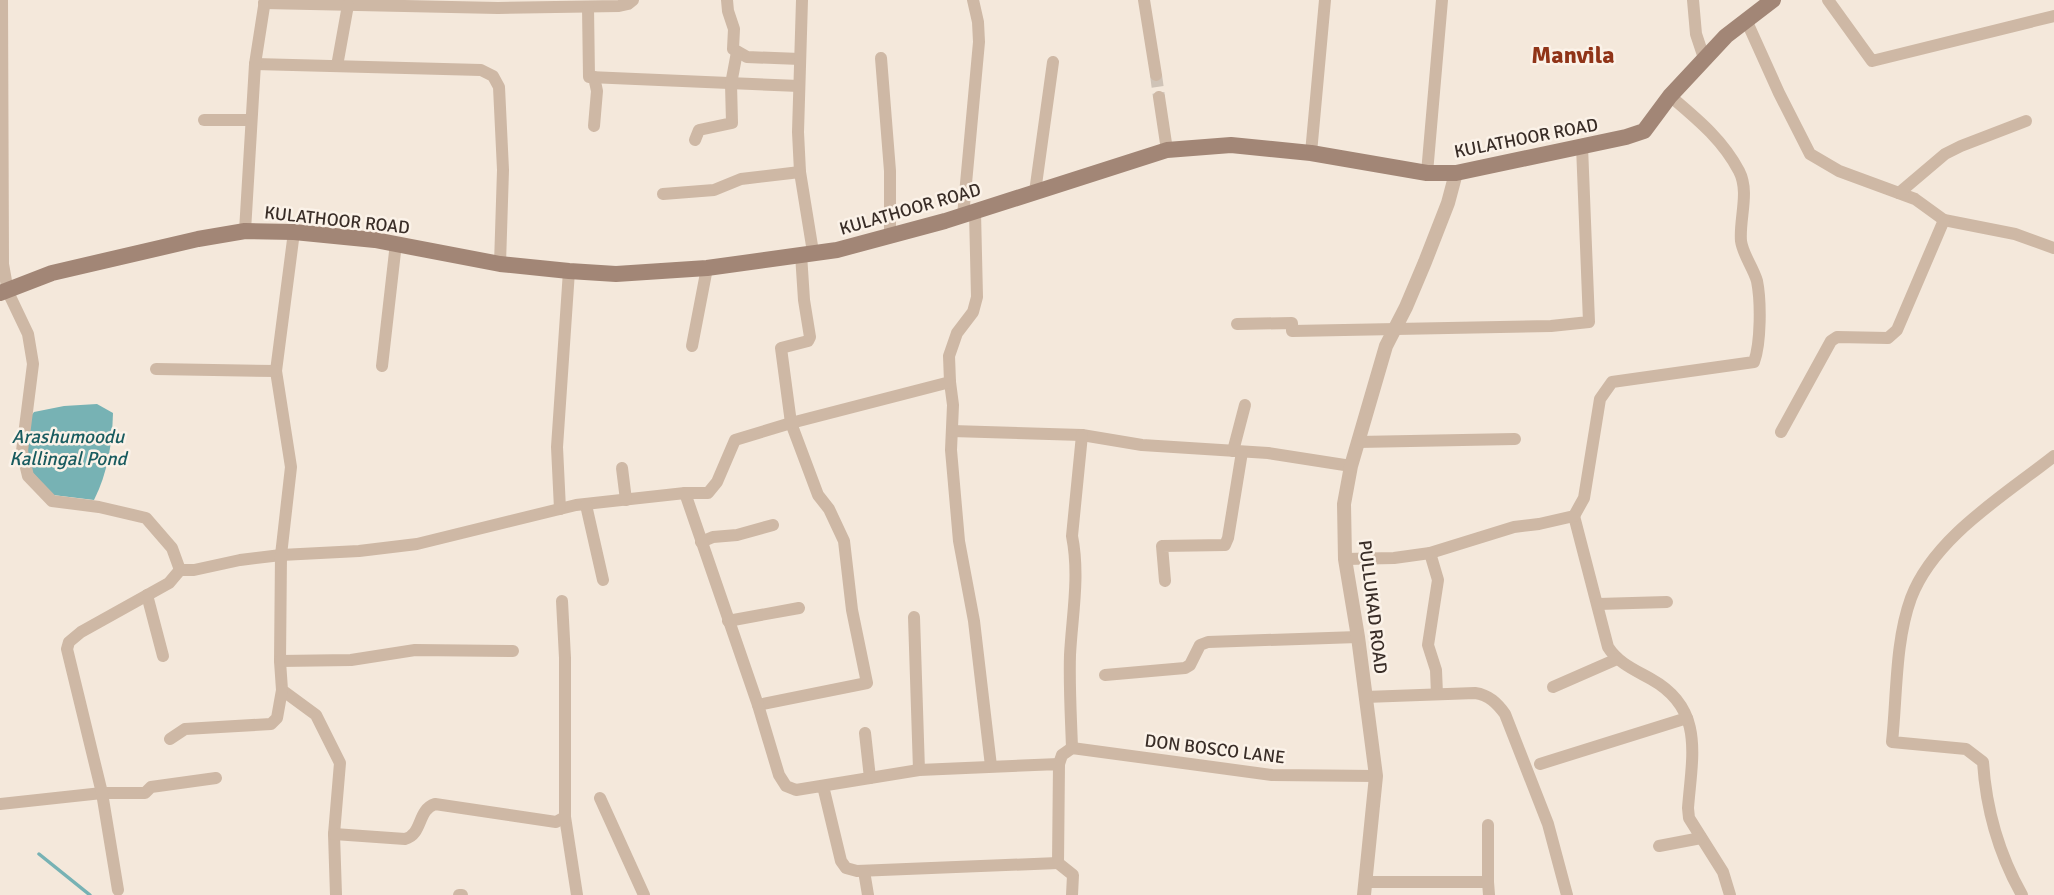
<svg xmlns="http://www.w3.org/2000/svg" width="2054" height="895" font-family="Signika,sans-serif">
  <style>
    .water { fill: #77b2b4 }
    .lines { fill: none; stroke-linecap: round; stroke-linejoin: round }
    .stream { stroke: #77b2b4; stroke-width: 3.5 }
    .minor-tunnel { stroke: #cfc3b7; stroke-width: 12; stroke-dasharray: 12 6; stroke-linecap: butt }
    .minor { stroke: #ceb8a5; stroke-width: 12 }
    .tertiary { stroke: #ceb8a5; stroke-width: 14 }
    .secondary { stroke: #a28676; stroke-width: 16 }
    .labels { text-anchor: middle; dominant-baseline: central; stroke-width: 5; stroke-linejoin: round; paint-order: stroke }
    .street-label { font-size: 18px; fill: #392d27; stroke: #fbf2e8 }
    .water-label { font-size: 19px; font-style: italic; fill: #185b5f; stroke: #fbf2e8 }
    .district-label { font-size: 24px; font-weight: bold; fill: #903418; stroke: #fbf2e8 }
  </style>
  <rect width="100%" height="100%" fill="#f4e8db"/>
  <path class="water" d="M 97,404 L 113,413 C 112,444 108,472 94,500 L 53,495 L 32,472 L 25,443 L 28,420 L 34,412 L 64,406 Z"/>
  <g class="lines">
    <path class="stream" d="M 39,854 L 90,895"/>
    <path class="minor-tunnel" d="M 1156,75 L 1159,97"/>
    <g class="minor">
      <path d="M 2,0 L 3,264 L 8,292 L 28,334 L 33,364 L 22,451 L 28,476 L 52,501 L 99,507 L 146,518 L 172,548 L 180,570 L 194,570 L 240,560 L 281,555 L 359,551 L 417,544 L 576,505 L 685,493"/>
      <path d="M 727,0 L 728,11 L 734,29 L 733,49 L 747,57 L 800,59"/>
      <path d="M 802,0 L 798,132 L 800,172 L 813,252"/>
      <path d="M 1144,0 L 1156,75"/>
      <path d="M 1693,0 L 1696,34 L 1704,58"/>
      <path d="M 1828,0 L 1872,61 L 2054,16"/>
      <path d="M 264,3 L 498,8 L 619,6 L 628,4 L 633,0"/>
      <path d="M 588,7 L 589,77 L 799,86"/>
      <path d="M 1747,22 L 1779,93 L 1810,154 L 1839,171 L 1915,199 L 1944,220 L 2015,234 L 2054,248"/>
      <path d="M 881,58 L 890,171 L 890,235"/>
      <path d="M 255,64 L 481,70 L 493,76 L 499,87 L 503,170 L 500,264"/>
      <path d="M 337,66 L 348,5"/>
      <path d="M 594,77 L 597,91 L 594,126"/>
      <path d="M 1159,97 L 1167,150"/>
      <path d="M 204,120 L 251,120"/>
      <path d="M 695,140 L 699,130 L 732,123 L 731,84 L 737,52"/>
      <path d="M 1311,153 L 1325,0"/>
      <path d="M 1427,173 L 1442,0"/>
      <path d="M 1035,192 L 1053,62"/>
      <path d="M 1899,193 L 1945,154 L 1961,146 L 2026,121"/>
      <path d="M 663,194 L 714,190 L 741,179 L 800,172"/>
      <path d="M 963,216 L 979,42 L 978,22 L 973,0"/>
      <path d="M 245,231 L 255,64 L 265,0"/>
      <path d="M 294,232 L 276,371 L 291,467 L 281,555 L 280,661 L 282,690 L 316,715 L 340,763 L 334,834 L 336,895"/>
      <path d="M 1237,324 L 1292,323 L 1292,331 L 1551,326 L 1589,322 L 1582,146"/>
      <path d="M 692,346 L 707,268"/>
      <path d="M 382,366 L 396,243"/>
      <path d="M 156,369 L 276,371"/>
      <path d="M 950,382 L 953,405 L 951,450 L 959,541 L 974,621 L 991,766"/>
      <path d="M 952,431 L 1082,435 L 1142,445 L 1268,453 L 1351,466"/>
      <path d="M 1781,432 L 1831,341 L 1837,337 L 1888,338 L 1897,330 L 1944,220"/>
      <path d="M 1358,442 L 1515,439"/>
      <path d="M 1233,451 L 1245,405"/>
      <path d="M 622,468 L 626,500"/>
      <path d="M 586,505 L 603,580"/>
      <path d="M 560,509 L 557,447 L 569,271"/>
      <path d="M 1574,516 L 1608,647 C 1618,663 1635,670 1651,679 C 1705,709 1692,756 1688,808 L 1689,818 L 1723,872 L 1730,895"/>
      <path d="M 701,542 L 713,537 L 737,535 L 773,525"/>
      <path d="M 1430,553 L 1438,580 L 1428,645 L 1436,670 L 1437,694"/>
      <path d="M 1345,559 L 1394,558 L 1430,553 L 1514,527 L 1539,524 L 1574,516 L 1584,498 L 1600,399 L 1612,382 L 1754,362 C 1761,343 1761,301 1757,281 C 1753,267 1743,255 1741,241 C 1739,219 1750,192 1739,171 C 1722,139 1697,119 1670,96"/>
      <path d="M 1165,581 L 1162,546 L 1225,545 L 1228,538 L 1242,452"/>
      <path d="M 147,595 L 163,656"/>
      <path d="M 1598,604 L 1667,602"/>
      <path d="M 914,617 L 919,770"/>
      <path d="M 728,621 L 799,608"/>
      <path d="M 280,661 L 351,660 L 415,650 L 513,651"/>
      <path d="M 1105,675 L 1185,668 L 1190,665 L 1200,645 L 1208,642 L 1358,637"/>
      <path d="M 1553,687 L 1617,659"/>
      <path d="M 1365,697 L 1475,693 C 1489,695 1497,703 1505,714 L 1548,824 L 1567,895"/>
      <path d="M 758,705 L 867,683 L 852,610 L 844,541 L 829,509 L 818,495 L 791,423 L 781,348 L 808,341 L 810,337 L 804,300 L 801,254"/>
      <path d="M 865,733 L 870,778"/>
      <path d="M 170,739 L 185,729 L 271,724 L 277,718 L 282,690"/>
      <path d="M 1072,748 C 1071,717 1069,686 1070,655 C 1072,616 1080,576 1072,536 L 1082,435"/>
      <path d="M 1059,764 L 1062,755 L 1072,748 L 1272,775 L 1376,776"/>
      <path d="M 1540,764 L 1687,718"/>
      <path d="M 823,786 L 841,861 L 846,868 L 857,871 L 1058,863 L 1059,764 L 919,770 L 796,790 L 786,786 L 779,775 L 758,705 L 685,493 L 708,493 L 717,482 L 735,440 L 791,423 L 950,382 L 949,356 L 957,333 L 973,312 L 977,297 L 975,212"/>
      <path d="M 600,798 L 644,895"/>
      <path d="M 0,804 L 102,793 L 145,793 L 151,787 L 216,778"/>
      <path d="M 565,817 L 577,895"/>
      <path d="M 1488,825 L 1488,882"/>
      <path d="M 334,834 L 405,839 C 423,834 417,810 435,804 L 556,822 L 565,817 L 565,658 L 562,601"/>
      <path d="M 1659,846 L 1701,838"/>
      <path d="M 1058,863 L 1073,875 L 1072,895"/>
      <path d="M 864,871 L 868,895"/>
      <path d="M 1367,882 L 1488,882 L 1489,895"/>
      <path d="M 118,890 L 102,793 L 67,649 L 69,642 L 81,632 L 169,583 L 180,570"/>
      <path d="M 459,895 L 462,895"/>
      <path d="M 2022,895 C 1999,854 1986,808 1983,762 L 1966,749 L 1892,742 C 1897,695 1895,642 1911,598 C 1934,537 2005,495 2054,456"/>
    </g>
    <path class="tertiary" d="M 1364,895 L 1376,776 L 1358,637 L 1345,559 L 1344,504 L 1351,466 L 1386,346 L 1406,307 L 1425,262 L 1448,203 L 1456,173"/>
    <path class="secondary" d="M 0,293 L 52,273 L 198,239 L 245,231 L 294,232 L 375,240 L 500,264 L 569,271 L 616,274 L 707,268 L 837,250 L 945,221 L 1167,150 L 1231,145 L 1311,153 L 1427,173 L 1456,173 L 1626,137 L 1644,131 L 1670,96 L 1726,36 L 1773,0"/>
  </g>
  <g class="labels">
    <g class="street-label">
      <text transform="translate(1526 138) rotate(-11)">KULATHOOR ROAD</text>
      <text transform="translate(910 209) rotate(-16)">KULATHOOR ROAD</text>
      <text transform="translate(337 220) rotate(6)">KULATHOOR ROAD</text>
      <text transform="translate(1373 607) rotate(83)">PULLUKAD ROAD</text>
      <text transform="translate(1215 749) rotate(7)">DON BOSCO LANE</text>
    </g>
    <g class="water-label">
      <text x="68" y="437">Arashumoodu<tspan x="68" dy="22">Kallingal Pond</tspan></text>
    </g>
    <g class="district-label">
      <text x="1573" y="55">Manvila</text>
    </g>
  </g>
</svg>
